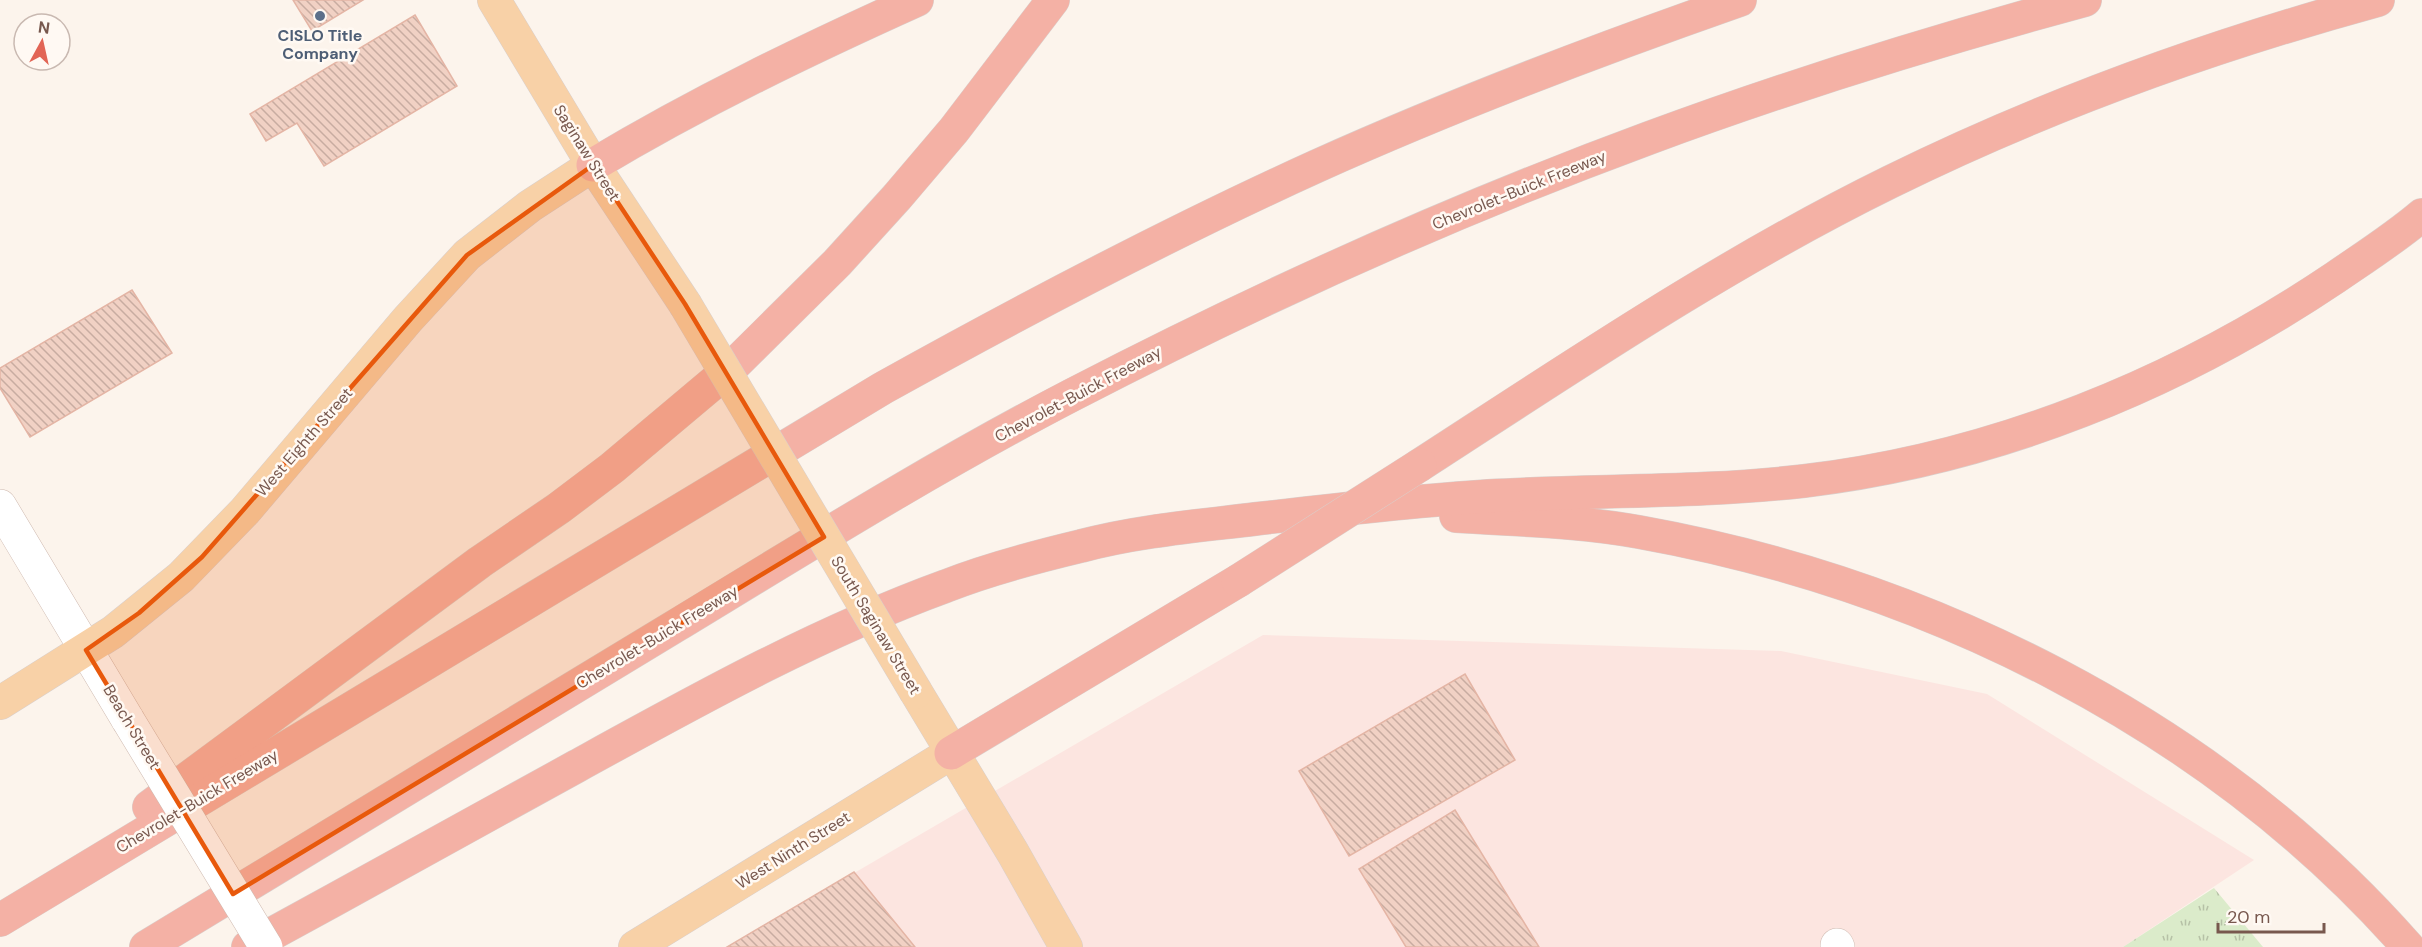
<svg xmlns="http://www.w3.org/2000/svg" width="2422" height="947" font-family="'DM Sans',sans-serif">
  <style>
    .commercial { fill: #fce5e0 }
    .grass { fill: url(#grass-tufts) }
    .building { fill: url(#building-back-hatch); stroke: #e4b5a5; stroke-width: 1.5 }
    .lines { fill: none; stroke-linecap: round; stroke-linejoin: round }
    .minor-casing { stroke: #cfbab0; stroke-width: 34 }
    .major-casing { stroke: #d9d0cd; stroke-width: 34 }
    .highway-casing { stroke: #d9d0cd; stroke-width: 34 }
    .minor { stroke: #fff; stroke-width: 33 }
    .major { stroke: #f8d1a7; stroke-width: 33 }
    .highway { stroke: #f4b1a5; stroke-width: 33 }
    .minor-bridge-casing { stroke: #cfbab0; stroke-width: 34; stroke-linecap: butt }
    .major-bridge-casing { stroke: #d9d0cd; stroke-width: 34; stroke-linecap: butt }
    .highway-bridge-casing { stroke: #d9d0cd; stroke-width: 34; stroke-linecap: butt }
    .minor-bridge { stroke: #fff; stroke-width: 33 }
    .major-bridge { stroke: #f8d1a7; stroke-width: 33 }
    .highway-bridge { stroke: #f4b1a5; stroke-width: 33 }
    .marked { fill: #e8590c; fill-opacity: 0.2; stroke: #e8590c; stroke-width: 4.5; stroke-linejoin: round }
    .service-dot { fill: #5c6f8a; stroke: #fff9f3; stroke-width: 2 }
    .labels { text-anchor: middle; dominant-baseline: central; stroke-width: 5; stroke-linejoin: round; paint-order: stroke }
    .service-label { font-size: 16px; font-weight: bold; fill: #4e5e75; stroke: #fff9f3 }
    .street-label { font-size: 16px; fill: #78584e; stroke: #fff9f3 }
  </style>
  <defs>
    <pattern id="grass-tufts" width="24" height="20" patternUnits="userSpaceOnUse" patternTransform="scale(1.5)"><rect width="24" height="20" fill="#dbebca"/><path d="M3 7l-1-3M5 7V3M7 7l1-3M15 17l-1-3M17 17v-4M19 17l1-3" fill="none" stroke="#b6c1a6"/></pattern>
    <pattern id="building-back-hatch" width="6" height="6" patternUnits="userSpaceOnUse" patternTransform="scale(1.5)"><rect width="6" height="6" fill="#f1d1c4"/><path d="M-1 5l2 2M0 0l6 6M5-1l2 2" fill="none" stroke="#c8aca1"/></pattern>
  </defs>
  <rect width="100%" height="100%" fill="#fcf4ec"/>
  <path class="commercial" d="M 1263,635 L 1781,651 L 1987,694 L 2254,860 L 2123,947 L 727,947 Z"/>
  <path class="grass" d="M 2214,888 L 2263,947 L 2123,947 Z"/>
  <g class="building">
    <path d="M 293,0 L 363,0 L 312,31 Z"/>
    <path d="M 415,15 L 457,86 L 324,166 L 297,123 L 266,141 L 250,114 Z"/>
    <path d="M 132,290 L 172,353 L 30,437 L 0,388 L 0,368 Z"/>
    <path d="M 1465,674 L 1515,760 L 1349,856 L 1299,771 Z"/>
    <path d="M 1455,810 L 1539,947 L 1406,947 L 1359,869 Z"/>
    <path d="M 854,872 L 915,947 L 727,947 Z"/>
  </g>
  <g class="lines">
    <defs>
      <g id="minor">
        <path d="M 0,506 L 128,720"/>
        <path d="M 1837,945 L 1838,947"/>
      </g>
      <g id="major">
        <path d="M 494,0 L 593,165 L 685,304"/>
        <path d="M 916,692 L 1013,853 L 1066,947"/>
        <path d="M 0,703 L 113,632 L 181,577 L 245,511 L 408,319 L 467,255 L 530,206 L 593,165"/>
        <path d="M 635,947 L 951,753"/>
      </g>
      <g id="highway">
        <path d="M 593,165 C 698,102 806,50 917,0"/>
        <path d="M 1420,465 C 1573,366 1725,263 1890,182 C 2046,105 2210,46 2378,0"/>
        <path d="M 1456,516 C 1517,520 1579,521 1639,532 C 1928,584 2212,724 2408,947"/>
        <path d="M 951,753 L 1238,581"/>
        <path d="M 149,807 L 480,562 L 559,508 L 612,468 L 731,368 L 837,263 L 897,197 L 954,130 L 1053,0"/>
        <path d="M 0,920 L 883,388 C 1025,309 1169,233 1317,166 C 1455,104 1597,50 1740,0"/>
        <path d="M 146,947 C 323,840 500,732 677,625 C 807,546 937,465 1072,395 C 1259,298 1451,211 1649,138 C 1792,85 1938,40 2085,0"/>
        <path d="M 248,947 C 358,887 468,826 577,766 C 697,700 817,633 946,586 C 989,569 1035,557 1081,546 C 1137,531 1197,526 1255,519 C 1332,510 1410,501 1488,496 C 1593,490 1700,493 1804,481 C 1996,458 2177,384 2336,277 C 2365,257 2395,238 2422,215"/>
      </g>
    </defs>
    <use href="#minor" class="minor-casing"/>
    <use href="#major" class="major-casing"/>
    <use href="#highway" class="highway-casing"/>
    <use href="#minor" class="minor"/>
    <use href="#major" class="major"/>
    <use href="#highway" class="highway"/>
    <defs>
      <path id="minor-bridge" d="M 128,720 L 266,947"/>
      <path id="major-bridge" d="M 685,304 L 916,692"/>
      <path id="highway-bridge" d="M 1238,581 L 1420,465"/>
    </defs>
    <use href="#minor-bridge" class="minor-bridge-casing"/>
    <use href="#major-bridge" class="major-bridge-casing"/>
    <use href="#highway-bridge" class="highway-bridge-casing"/>
    <use href="#minor-bridge" class="minor-bridge"/>
    <use href="#major-bridge" class="major-bridge"/>
    <use href="#highway-bridge" class="highway-bridge"/>
  </g>
  <path class="marked" d="M 593,165 L 685,304 L 824,537 L 233,894 L 86,650 L 139,613 L 202,557 L 467,255 Z"/>
  <circle class="service-dot" cx="320" cy="16" r="6"/>
  <g class="labels">
    <g class="service-label">
      <text x="320" y="35">CISLO Title<tspan x="320" dy="18">Company</tspan></text>
    </g>
    <g class="street-label">
      <text transform="translate(587 153) rotate(58)">Saginaw Street</text>
      <text transform="translate(1519 190) rotate(-22)">Chevrolet-Buick Freeway</text>
      <text transform="translate(1078 394) rotate(-28)">Chevrolet-Buick Freeway</text>
      <text transform="translate(304 442) rotate(-49)">West Eighth Street</text>
      <text transform="translate(876 625) rotate(59)">South Saginaw Street</text>
      <text transform="translate(657 637) rotate(-31)">Chevrolet-Buick Freeway</text>
      <text transform="translate(132 727) rotate(59)">Beach Street</text>
      <text transform="translate(197 801) rotate(-31)">Chevrolet-Buick Freeway</text>
      <text transform="translate(793 850) rotate(-32)">West Ninth Street</text>
    </g>
  </g>
  <g transform="translate(42 42) rotate(8)"><circle r="28" fill="#fff9f3" stroke="#c9b9b1" stroke-width="1.5"/>
  <path d="M0-4.5L10 22L0 15L-10 22Z" fill="#e26555"/>
  <text y="-9" font-size="16" font-weight="bold" text-anchor="middle" fill="#78584e">N</text>
  </g>
  <path d="M2218 923v9h106v-9" fill="none" stroke="#78584e" stroke-width="3"/>
  <text x="2227" y="923" font-size="18" fill="#78584e" stroke="#fff9f3" stroke-width="4.5" paint-order="stroke">20 m</text>
</svg>
